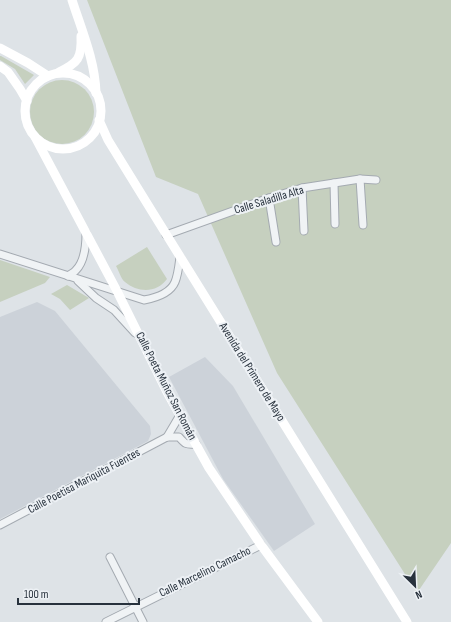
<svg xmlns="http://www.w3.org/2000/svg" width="451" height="622" font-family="'Sofia Sans Condensed',sans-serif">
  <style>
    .built { fill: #ccd2d9 }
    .green { fill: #c6d0bf }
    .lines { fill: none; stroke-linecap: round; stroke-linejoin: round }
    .street-casing { stroke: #a4aab1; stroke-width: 9 }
    .street { stroke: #f0f3f5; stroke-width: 7 }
    .secondary { stroke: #fff; stroke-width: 9 }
    .labels { text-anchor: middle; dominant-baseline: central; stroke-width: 4; stroke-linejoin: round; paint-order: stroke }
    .street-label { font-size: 12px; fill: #28323d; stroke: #edf1f5 }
  </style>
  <rect width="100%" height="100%" fill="#dee3e7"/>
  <g class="built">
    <path d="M 37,302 L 55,311 L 150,426 L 151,434 L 148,441 L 0,519 L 0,317 Z"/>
    <path d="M 205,357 L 233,386 L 315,524 L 274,551 L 223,479 L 169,377 Z"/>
  </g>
  <g class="green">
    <path d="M 87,0 L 451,0 L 451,543 L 417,593 L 277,373 L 198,194 L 156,177 Z"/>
    <path d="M 0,56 L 1,56 L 34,75 L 25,84 L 15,69 L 0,60 Z"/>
    <circle cx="62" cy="112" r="32"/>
    <path d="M 147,247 L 167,279 C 157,293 138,293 125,282 C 121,279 119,271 116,266 Z"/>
    <path d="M 0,260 L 50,277 L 45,283 L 0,302 Z"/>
    <path d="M 67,285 L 89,298 L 70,310 L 60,299 L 51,294 Z"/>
  </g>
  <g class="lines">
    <defs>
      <g id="street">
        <path d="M 360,179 L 363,225"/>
        <path d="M 334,183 L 335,224"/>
        <path d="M 302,188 L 304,231"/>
        <path d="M 269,198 L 276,242"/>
        <path d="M 166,235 L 269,198 L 302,188 L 360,179 L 376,180"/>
        <path d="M 0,254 L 144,300 C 155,298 170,294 175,282 C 178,275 179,265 180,257"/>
        <path d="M 68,276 C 70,274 74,273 76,270 C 85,261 86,245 86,233"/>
        <path d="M 78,281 L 96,298 L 114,310 L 135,333"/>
        <path d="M 167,437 L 180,415"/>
        <path d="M 0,525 L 167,437 L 179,437 C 185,444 186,445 196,444"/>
        <path d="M 110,557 L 143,622"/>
        <path d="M 106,622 L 261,545"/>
      </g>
    </defs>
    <use href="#street" class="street-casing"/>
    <use href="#street" class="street"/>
    <g class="secondary">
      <path d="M 72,0 C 82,31 95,61 96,93"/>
      <path d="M 0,48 L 28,63 L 48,76"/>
      <path d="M 0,66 L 8,72 L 20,89 L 27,101"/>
      <path d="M 59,72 C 78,63 82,58 81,36"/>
      <circle cx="63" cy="111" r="38"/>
      <path d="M 99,120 L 108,140 L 153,213 L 407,622"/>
      <path d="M 35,137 L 117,291 L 167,392 L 209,468 L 261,545 L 318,622"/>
    </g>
  </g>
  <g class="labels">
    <g class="street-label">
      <text transform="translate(269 200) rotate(-17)">Calle Saladilla Alta</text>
      <text transform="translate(252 372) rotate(58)">Avenida del Primero de Mayo</text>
      <text transform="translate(166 386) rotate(63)">Calle Poeta Muñoz San Román</text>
      <text transform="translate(84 481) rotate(-28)">Calle Poetisa Mariquita Fuentes</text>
      <text transform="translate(205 572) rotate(-26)">Calle Marcelino Camacho</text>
    </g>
  </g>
  <g transform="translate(415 586) rotate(156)" stroke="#edf1f5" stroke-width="3" paint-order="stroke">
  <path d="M0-3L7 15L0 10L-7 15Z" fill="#28323d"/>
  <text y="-6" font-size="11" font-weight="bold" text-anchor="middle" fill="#28323d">N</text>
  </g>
  <path d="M18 598v6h121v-6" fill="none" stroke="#28323d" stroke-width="2"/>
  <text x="24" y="598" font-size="12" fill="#28323d" stroke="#edf1f5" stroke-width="3" paint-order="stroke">100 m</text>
</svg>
